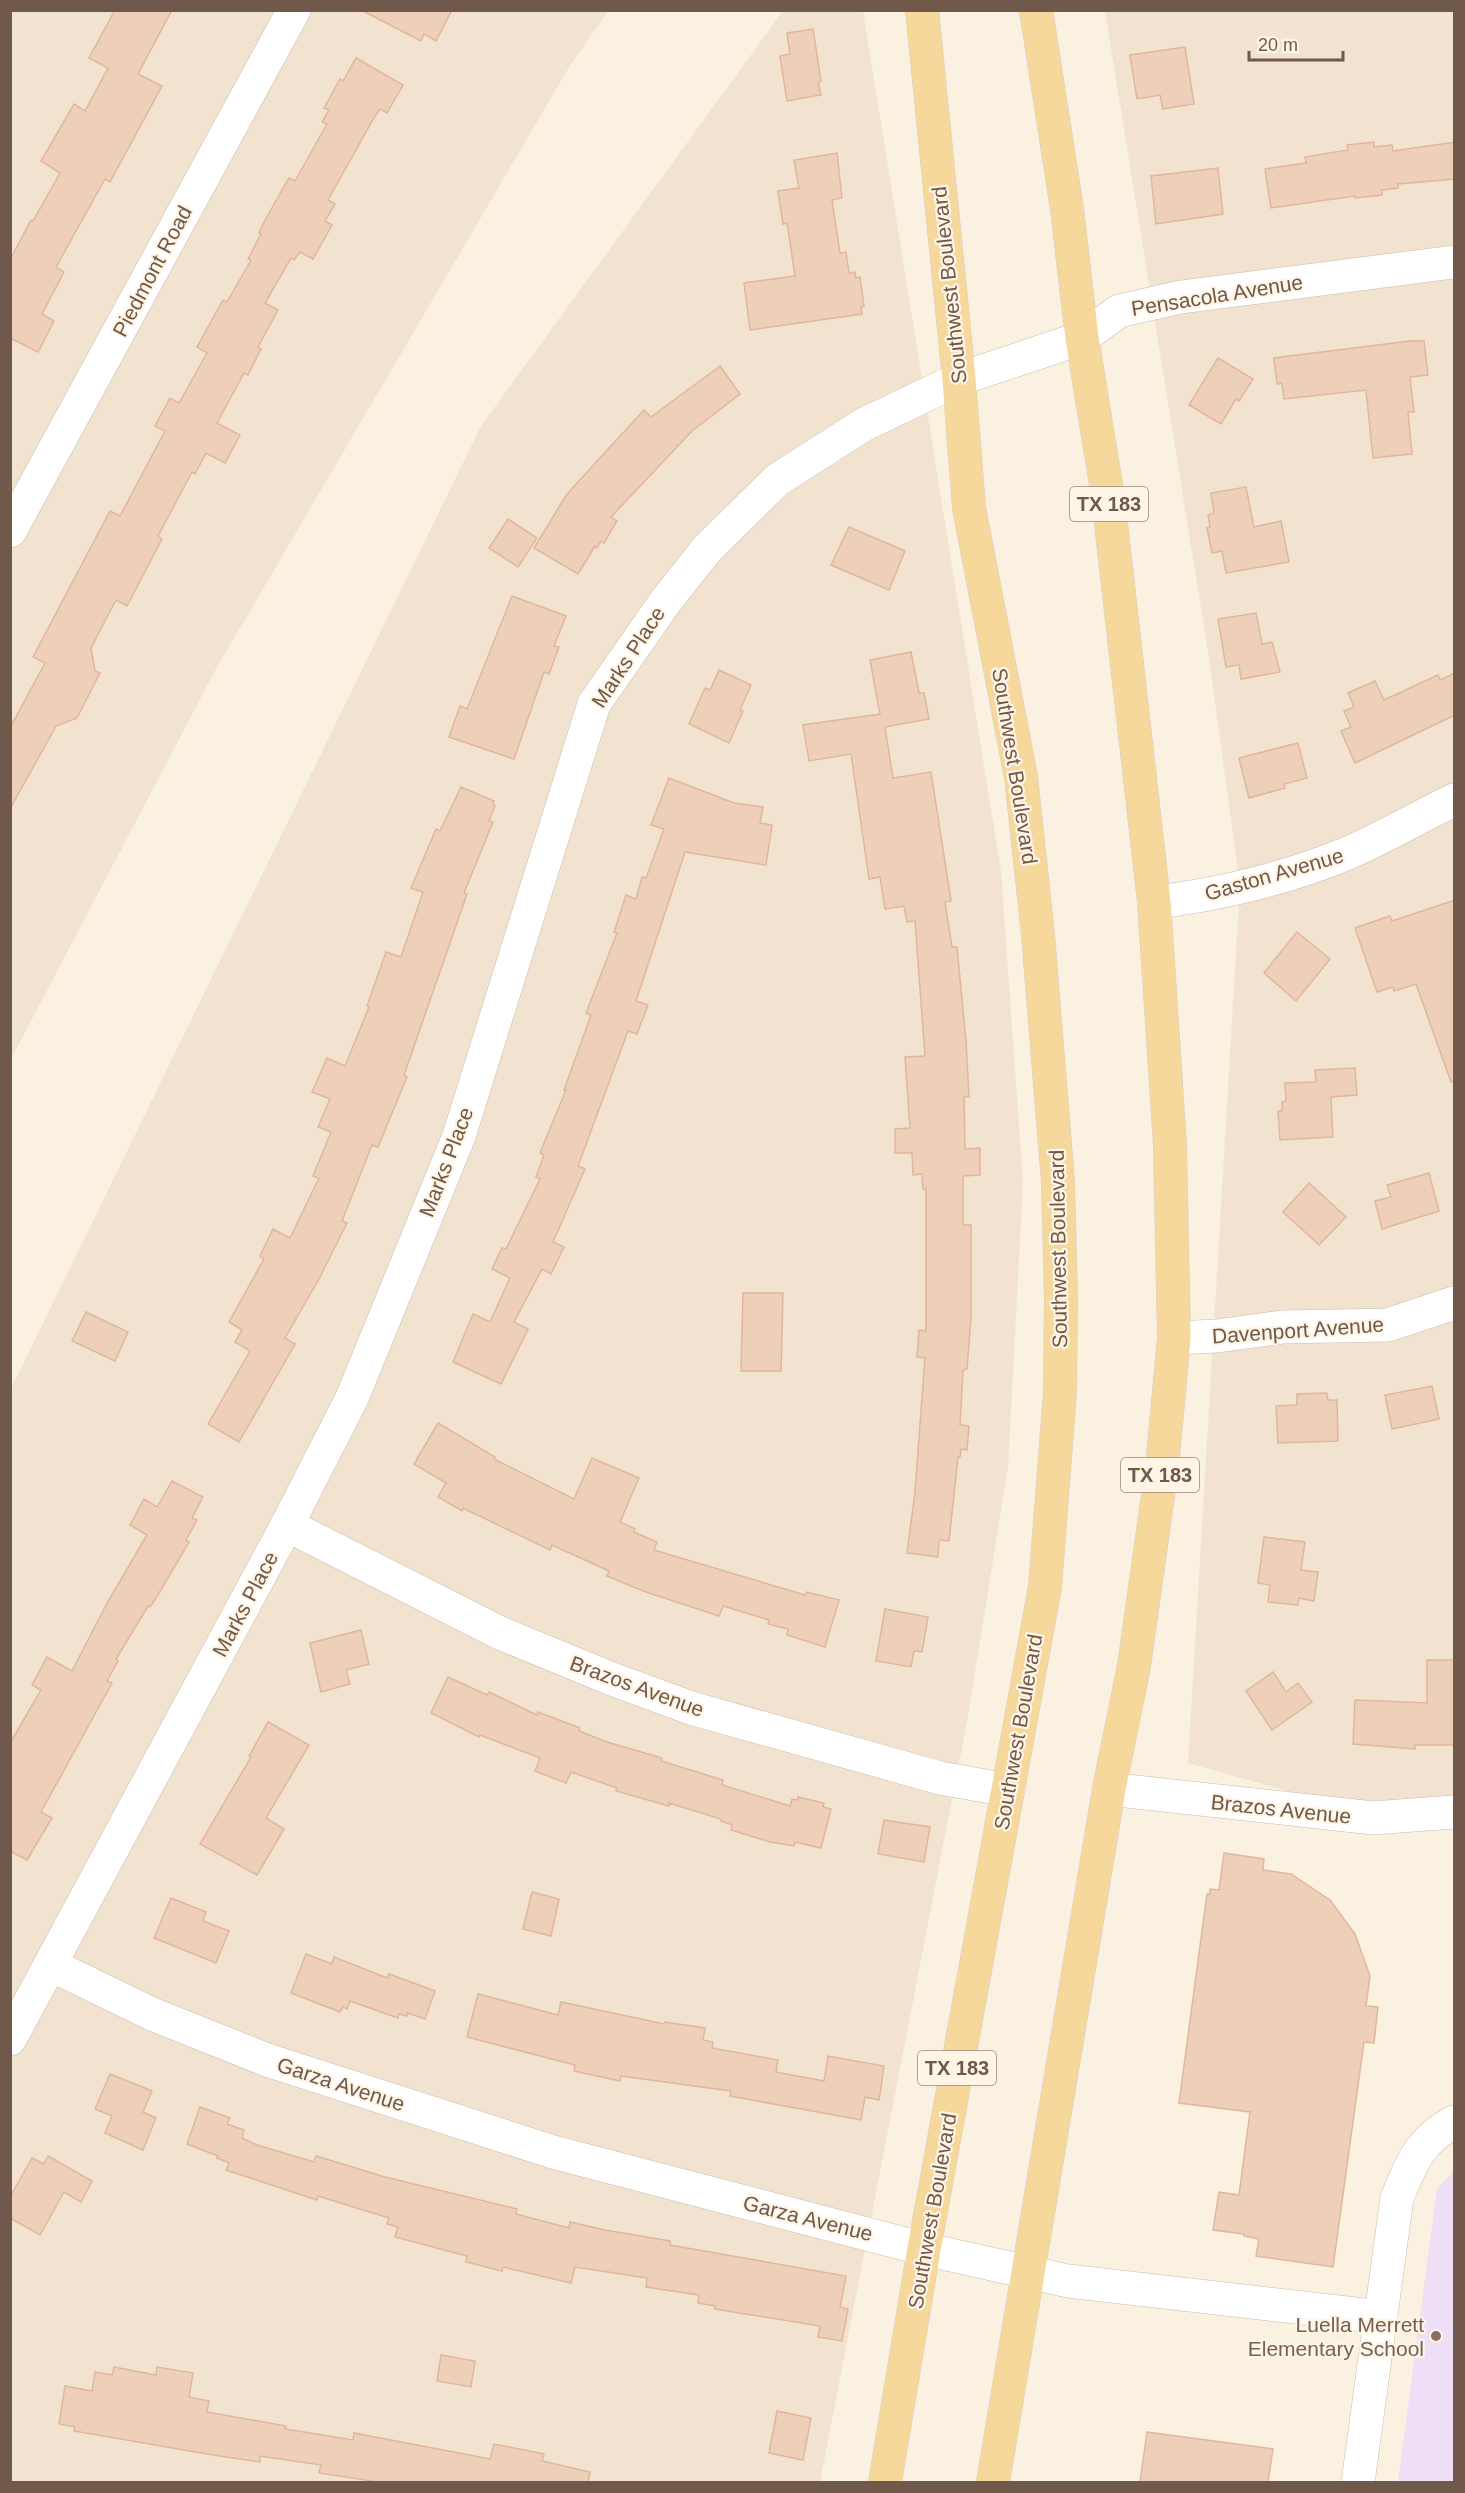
<svg xmlns="http://www.w3.org/2000/svg" width="1465" height="2493" font-family="Arial,sans-serif">
  <style>
    .residential { fill: #f1e3d0 }
    .education { fill: #eedef6 }
    .building { fill: #eed0ba; stroke: #e0b79b; stroke-width: 1.5 }
    .lines { fill: none; stroke-linecap: round; stroke-linejoin: round }
    .minor-casing { stroke: #cdbbab; stroke-width: 34 }
    .major-casing { stroke: #d7d0cc; stroke-width: 34 }
    .minor { stroke: #fff; stroke-width: 33 }
    .major { stroke: #f6d79c; stroke-width: 33 }
    .education-dot { fill: #8d6e63; stroke: #fef5e6; stroke-width: 2 }
    .labels { text-anchor: middle; dominant-baseline: central; stroke-width: 4.5; stroke-linejoin: round; paint-order: stroke }
    .shield { fill: #fef5e6; stroke: #9b8779; stroke-width: 1.5 }
    .shield-label { font-size: 20px; font-weight: bold; fill: #70584a }
    .street-label { font-size: 21px; fill: #70584a; stroke: #fef5e6 }
    .education-label { font-size: 21px; fill: #785e54; stroke: #fef5e6; text-anchor: end }
  </style>
  <rect width="100%" height="100%" fill="#faf1e1"/>
  <g class="residential">
    <path d="M 11,11 L 608,11 L 568,69 L 216,669 L 11,1059 Z"/>
    <path d="M 783,11 L 863,11 L 1001,872 L 1023,1182 L 1008,1467 L 967,1722 L 820,2482 L 11,2482 L 10,1391 L 481,426 Z"/>
    <path d="M 1105,11 L 1454,11 L 1454,1798 L 1326,1802 L 1188,1763 L 1240,886 L 1208,651 Z"/>
  </g>
  <path class="education" d="M 1454,2171 L 1454,2482 L 1398,2482 L 1437,2189 Z"/>
  <g class="building">
    <path d="M 115,10 L 172,10 L 138,74 L 162,86 L 110,182 L 105,179 L 56,267 L 64,272 L 42,314 L 54,321 L 38,352 L 10,338 L 10,260 L 31,220 L 33,221 L 60,173 L 41,161 L 74,104 L 85,111 L 108,68 L 89,58 Z"/>
    <path d="M 361,10 L 452,10 L 436,41 L 424,34 L 421,41 Z"/>
    <path d="M 813,29 L 821,81 L 818,82 L 821,95 L 787,101 L 780,56 L 790,54 L 787,33 Z"/>
    <path d="M 1185,47 L 1194,104 L 1163,109 L 1160,95 L 1137,99 L 1130,55 Z"/>
    <path d="M 356,58 L 403,85 L 387,113 L 380,109 L 375,116 L 328,200 L 335,204 L 325,221 L 332,225 L 313,259 L 300,252 L 294,260 L 291,258 L 265,303 L 278,310 L 258,347 L 261,349 L 248,375 L 244,373 L 217,423 L 240,435 L 225,463 L 206,453 L 195,474 L 192,472 L 158,536 L 162,539 L 127,606 L 116,600 L 91,648 L 95,671 L 100,673 L 77,718 L 56,726 L 10,809 L 10,728 L 45,663 L 33,657 L 110,511 L 120,516 L 165,431 L 155,426 L 170,398 L 179,403 L 207,353 L 197,347 L 223,300 L 227,302 L 251,260 L 248,259 L 261,234 L 259,233 L 265,220 L 289,178 L 295,181 L 327,124 L 322,122 L 329,110 L 324,108 L 340,79 L 343,81 Z"/>
    <path d="M 1374,142 L 1374,147 L 1392,145 L 1393,151 L 1455,142 L 1455,179 L 1398,184 L 1398,188 L 1382,190 L 1382,195 L 1355,198 L 1355,196 L 1271,208 L 1265,169 L 1306,163 L 1305,157 L 1348,150 L 1347,145 Z"/>
    <path d="M 837,153 L 842,198 L 832,200 L 840,253 L 846,252 L 849,273 L 855,272 L 856,278 L 860,277 L 864,306 L 861,307 L 862,314 L 750,330 L 744,283 L 795,276 L 787,223 L 783,224 L 778,191 L 799,188 L 794,160 Z"/>
    <path d="M 1218,168 L 1223,214 L 1156,224 L 1151,176 Z"/>
    <path d="M 1410,341 L 1424,341 L 1428,375 L 1410,377 L 1414,412 L 1408,412 L 1412,454 L 1373,458 L 1366,390 L 1284,399 L 1282,383 L 1277,384 L 1274,358 Z"/>
    <path d="M 1218,358 L 1253,379 L 1239,401 L 1236,399 L 1221,424 L 1189,405 Z"/>
    <path d="M 720,366 L 740,394 L 692,431 L 611,517 L 617,521 L 604,543 L 601,541 L 597,548 L 595,546 L 578,574 L 534,548 L 567,494 L 644,410 L 651,417 Z"/>
    <path d="M 1246,487 L 1254,527 L 1281,521 L 1289,562 L 1226,573 L 1222,551 L 1212,553 L 1207,528 L 1210,527 L 1208,515 L 1214,513 L 1211,493 Z"/>
    <path d="M 508,519 L 537,538 L 518,567 L 489,548 Z"/>
    <path d="M 849,527 L 905,551 L 889,590 L 831,565 Z"/>
    <path d="M 512,596 L 566,616 L 554,646 L 559,647 L 549,674 L 544,672 L 514,759 L 449,737 L 460,706 L 467,709 Z"/>
    <path d="M 1256,613 L 1262,644 L 1272,642 L 1280,672 L 1241,679 L 1239,665 L 1226,667 L 1218,619 Z"/>
    <path d="M 911,652 L 919,693 L 924,693 L 929,719 L 885,727 L 893,778 L 931,772 L 951,901 L 945,902 L 952,947 L 957,947 L 966,1041 L 969,1097 L 964,1097 L 965,1149 L 980,1148 L 980,1175 L 963,1176 L 963,1225 L 971,1225 L 971,1317 L 967,1369 L 963,1370 L 960,1425 L 969,1426 L 967,1450 L 961,1449 L 960,1457 L 958,1457 L 949,1541 L 939,1540 L 938,1557 L 907,1553 L 915,1492 L 925,1358 L 917,1357 L 919,1330 L 926,1331 L 926,1189 L 923,1189 L 922,1174 L 913,1175 L 912,1153 L 895,1153 L 895,1129 L 910,1128 L 905,1057 L 925,1056 L 915,921 L 907,922 L 904,906 L 885,909 L 880,877 L 869,879 L 851,754 L 809,761 L 803,725 L 880,714 L 870,660 Z"/>
    <path d="M 719,670 L 751,685 L 740,710 L 743,711 L 729,743 L 689,724 L 705,688 L 710,690 Z"/>
    <path d="M 1455,673 L 1455,715 L 1355,763 L 1341,731 L 1351,727 L 1344,711 L 1354,707 L 1348,693 L 1375,681 L 1384,700 L 1438,675 L 1440,680 Z"/>
    <path d="M 1298,743 L 1307,778 L 1284,784 L 1285,788 L 1249,798 L 1239,758 Z"/>
    <path d="M 669,778 L 734,803 L 763,807 L 760,823 L 772,825 L 766,865 L 685,852 L 636,1001 L 648,1005 L 637,1034 L 628,1031 L 578,1166 L 585,1169 L 553,1242 L 564,1247 L 551,1274 L 542,1269 L 514,1322 L 528,1329 L 501,1384 L 453,1362 L 473,1314 L 490,1322 L 510,1278 L 492,1269 L 502,1248 L 506,1249 L 540,1179 L 536,1177 L 544,1155 L 540,1153 L 566,1090 L 564,1090 L 591,1015 L 586,1013 L 617,933 L 614,932 L 626,895 L 636,899 L 642,877 L 646,878 L 664,829 L 651,825 Z"/>
    <path d="M 461,787 L 494,801 L 493,804 L 495,806 L 489,821 L 493,822 L 464,893 L 467,894 L 404,1075 L 407,1077 L 378,1147 L 372,1145 L 342,1221 L 347,1223 L 319,1279 L 285,1338 L 295,1344 L 239,1442 L 208,1424 L 250,1351 L 235,1342 L 242,1330 L 229,1322 L 264,1259 L 260,1256 L 273,1229 L 290,1238 L 319,1178 L 313,1176 L 331,1132 L 318,1127 L 330,1099 L 312,1092 L 327,1058 L 345,1066 L 369,1007 L 367,1006 L 386,952 L 401,957 L 423,892 L 411,888 L 436,829 L 440,831 Z"/>
    <path d="M 1455,900 L 1455,1081 L 1451,1082 L 1416,984 L 1394,991 L 1393,987 L 1377,992 L 1355,928 L 1390,916 L 1392,921 Z"/>
    <path d="M 1297,932 L 1330,959 L 1296,1001 L 1264,973 Z"/>
    <path d="M 1355,1068 L 1357,1095 L 1331,1097 L 1333,1137 L 1280,1140 L 1278,1111 L 1282,1111 L 1282,1102 L 1286,1101 L 1285,1083 L 1316,1082 L 1315,1070 Z"/>
    <path d="M 1429,1173 L 1439,1211 L 1382,1229 L 1375,1201 L 1391,1197 L 1387,1185 Z"/>
    <path d="M 1309,1183 L 1346,1217 L 1319,1245 L 1283,1212 Z"/>
    <path d="M 743,1293 L 783,1293 L 781,1371 L 741,1371 Z"/>
    <path d="M 86,1312 L 128,1332 L 115,1361 L 72,1341 Z"/>
    <path d="M 1432,1386 L 1439,1419 L 1392,1429 L 1385,1395 Z"/>
    <path d="M 1327,1393 L 1328,1400 L 1337,1400 L 1338,1441 L 1278,1443 L 1276,1406 L 1297,1405 L 1297,1394 Z"/>
    <path d="M 438,1423 L 495,1457 L 494,1459 L 574,1499 L 592,1458 L 639,1478 L 620,1522 L 635,1529 L 634,1532 L 657,1542 L 654,1550 L 805,1595 L 807,1592 L 839,1600 L 825,1647 L 787,1635 L 788,1629 L 768,1624 L 769,1620 L 723,1606 L 719,1616 L 643,1591 L 607,1576 L 609,1571 L 552,1545 L 550,1550 L 463,1508 L 462,1511 L 438,1497 L 446,1483 L 414,1464 Z"/>
    <path d="M 172,1481 L 203,1497 L 192,1518 L 197,1520 L 186,1540 L 189,1542 L 158,1595 L 150,1607 L 148,1606 L 116,1659 L 118,1661 L 107,1681 L 112,1683 L 41,1812 L 52,1818 L 27,1860 L 10,1851 L 10,1743 L 41,1690 L 32,1685 L 47,1657 L 72,1671 L 107,1603 L 147,1535 L 130,1525 L 144,1499 L 157,1507 Z"/>
    <path d="M 1264,1537 L 1305,1542 L 1301,1570 L 1318,1572 L 1314,1601 L 1299,1598 L 1298,1605 L 1268,1602 L 1270,1585 L 1258,1583 Z"/>
    <path d="M 885,1609 L 928,1617 L 922,1652 L 914,1651 L 911,1667 L 876,1661 Z"/>
    <path d="M 361,1630 L 369,1664 L 346,1670 L 350,1684 L 321,1692 L 310,1643 Z"/>
    <path d="M 1427,1660 L 1455,1660 L 1455,1745 L 1415,1745 L 1415,1749 L 1353,1744 L 1355,1700 L 1427,1703 Z"/>
    <path d="M 1273,1672 L 1286,1692 L 1298,1683 L 1312,1702 L 1272,1730 L 1246,1691 Z"/>
    <path d="M 448,1677 L 487,1695 L 489,1692 L 537,1715 L 538,1712 L 580,1728 L 579,1731 L 607,1742 L 662,1758 L 661,1761 L 723,1780 L 722,1785 L 790,1806 L 792,1799 L 798,1800 L 798,1797 L 824,1803 L 823,1807 L 831,1809 L 821,1848 L 795,1842 L 794,1846 L 770,1842 L 731,1830 L 732,1825 L 721,1821 L 721,1819 L 669,1803 L 669,1806 L 616,1791 L 617,1788 L 571,1772 L 566,1783 L 535,1771 L 540,1758 L 480,1735 L 479,1737 L 431,1713 Z"/>
    <path d="M 268,1722 L 309,1745 L 266,1818 L 284,1829 L 257,1875 L 200,1844 L 251,1757 L 249,1756 Z"/>
    <path d="M 884,1820 L 930,1827 L 924,1862 L 878,1854 Z"/>
    <path d="M 1224,1853 L 1264,1859 L 1263,1870 L 1291,1874 L 1330,1900 L 1355,1934 L 1370,1976 L 1366,2006 L 1378,2007 L 1374,2043 L 1364,2042 L 1333,2267 L 1256,2256 L 1259,2239 L 1244,2236 L 1244,2234 L 1213,2230 L 1219,2192 L 1239,2195 L 1250,2112 L 1179,2103 L 1207,1894 L 1210,1894 L 1210,1889 L 1219,1890 Z"/>
    <path d="M 532,1892 L 559,1899 L 551,1936 L 523,1929 Z"/>
    <path d="M 171,1898 L 206,1912 L 203,1921 L 229,1931 L 216,1963 L 154,1938 Z"/>
    <path d="M 306,1954 L 332,1964 L 334,1957 L 387,1978 L 389,1974 L 435,1991 L 425,2019 L 408,2013 L 407,2016 L 399,2014 L 398,2018 L 350,2001 L 347,2009 L 343,2007 L 340,2012 L 291,1993 Z"/>
    <path d="M 478,1994 L 558,2015 L 561,2002 L 664,2024 L 665,2022 L 705,2028 L 703,2040 L 713,2042 L 712,2048 L 778,2060 L 776,2072 L 824,2081 L 828,2056 L 884,2066 L 879,2100 L 865,2097 L 861,2120 L 730,2096 L 731,2091 L 621,2076 L 620,2081 L 574,2071 L 575,2065 L 467,2037 Z"/>
    <path d="M 110,2074 L 152,2091 L 143,2112 L 156,2118 L 143,2150 L 105,2133 L 112,2116 L 95,2109 Z"/>
    <path d="M 200,2107 L 230,2118 L 227,2124 L 244,2130 L 242,2138 L 257,2145 L 314,2162 L 316,2156 L 385,2177 L 517,2209 L 516,2214 L 569,2228 L 570,2222 L 605,2230 L 670,2241 L 670,2245 L 846,2276 L 840,2307 L 848,2309 L 842,2341 L 818,2337 L 820,2326 L 715,2309 L 715,2306 L 698,2303 L 699,2295 L 646,2287 L 647,2278 L 575,2267 L 571,2283 L 503,2267 L 502,2271 L 466,2262 L 467,2256 L 395,2237 L 398,2227 L 387,2224 L 389,2218 L 318,2196 L 317,2200 L 226,2170 L 229,2163 L 217,2158 L 218,2156 L 187,2144 Z"/>
    <path d="M 48,2156 L 92,2181 L 81,2202 L 64,2192 L 40,2235 L 10,2218 L 10,2197 L 32,2158 L 44,2164 Z"/>
    <path d="M 441,2355 L 475,2361 L 471,2387 L 437,2381 Z"/>
    <path d="M 114,2367 L 156,2375 L 157,2367 L 193,2373 L 189,2397 L 209,2401 L 207,2412 L 286,2426 L 285,2429 L 353,2440 L 354,2433 L 490,2459 L 494,2444 L 544,2454 L 542,2461 L 590,2472 L 588,2482 L 378,2482 L 319,2473 L 321,2465 L 260,2456 L 260,2462 L 213,2455 L 74,2431 L 75,2427 L 59,2424 L 65,2386 L 92,2391 L 95,2372 L 112,2375 Z"/>
    <path d="M 777,2411 L 811,2418 L 803,2460 L 769,2453 Z"/>
    <path d="M 1147,2432 L 1273,2449 L 1268,2482 L 1140,2482 Z"/>
  </g>
  <g class="lines">
    <defs>
      <g id="minor">
        <path d="M 10,531 L 294,10"/>
        <path d="M 1154,902 C 1215,896 1291,877 1348,853 C 1384,837 1419,817 1454,800"/>
        <path d="M 1174,1338 L 1217,1336 L 1283,1327 L 1388,1325 L 1454,1303"/>
        <path d="M 287,1525 L 500,1633 L 612,1679 L 691,1708 L 940,1778 L 1008,1790"/>
        <path d="M 1109,1789 L 1373,1818 L 1454,1812"/>
        <path d="M 51,1965 L 152,2014 L 267,2060 L 553,2152 L 924,2249 L 1068,2281 L 1381,2317"/>
        <path d="M 10,2039 L 287,1525 L 352,1398 L 459,1136 L 594,704 L 665,602 L 707,549 L 777,480 L 863,425 L 959,379 L 1082,338 L 1119,311 L 1181,297 L 1454,262"/>
        <path d="M 1358,2482 L 1397,2198 C 1412,2162 1419,2141 1454,2122"/>
      </g>
      <g id="major">
        <path d="M 885,2482 L 924,2249 L 1045,1587 L 1060,1392 L 1061,1298 L 1058,1182 L 1038,935 L 1021,777 L 969,508 L 959,379 L 922,10"/>
        <path d="M 993,2482 L 1109,1789 L 1134,1666 L 1162,1467 L 1174,1338 L 1170,1145 L 1154,902 L 1108,497 L 1082,338 L 1067,209 L 1036,10"/>
      </g>
    </defs>
    <use href="#minor" class="minor-casing"/>
    <use href="#major" class="major-casing"/>
    <use href="#minor" class="minor"/>
    <use href="#major" class="major"/>
  </g>
  <circle class="education-dot" cx="1436" cy="2336" r="6"/>
  <g class="labels">
    <g class="shield">
      <rect x="1070" y="487" width="78" height="34" rx="4.5"/>
      <rect x="1121" y="1458" width="78" height="34" rx="4.5"/>
      <rect x="918" y="2051" width="78" height="34" rx="4.5"/>
    </g>
    <g class="shield-label">
      <text x="1109" y="504">TX 183</text>
      <text x="1160" y="1475">TX 183</text>
      <text x="957" y="2068">TX 183</text>
    </g>
    <g class="street-label">
      <text transform="translate(152 271) rotate(-62)">Piedmont Road</text>
      <text transform="translate(949 285) rotate(-96)">Southwest Boulevard</text>
      <text transform="translate(1217 295) rotate(-9)">Pensacola Avenue</text>
      <text transform="translate(628 657) rotate(-57)">Marks Place</text>
      <text transform="translate(1015 766) rotate(81)">Southwest Boulevard</text>
      <text transform="translate(1274 874) rotate(-16)">Gaston Avenue</text>
      <text transform="translate(446 1162) rotate(-69)">Marks Place</text>
      <text transform="translate(1058 1249) rotate(-91)">Southwest Boulevard</text>
      <text transform="translate(1298 1330) rotate(-4)">Davenport Avenue</text>
      <text transform="translate(245 1604) rotate(-62)">Marks Place</text>
      <text transform="translate(637 1686) rotate(20)">Brazos Avenue</text>
      <text transform="translate(1018 1732) rotate(-80)">Southwest Boulevard</text>
      <text transform="translate(1281 1809) rotate(6)">Brazos Avenue</text>
      <text transform="translate(341 2084) rotate(18)">Garza Avenue</text>
      <text transform="translate(932 2211) rotate(-80)">Southwest Boulevard</text>
      <text transform="translate(808 2218) rotate(14)">Garza Avenue</text>
    </g>
    <g class="education-label">
      <text x="1424" y="2324">Luella Merrett<tspan x="1424" dy="24">Elementary School</tspan></text>
    </g>
  </g>
  <rect width="1465" height="2493" fill="none" stroke="#70584a" stroke-width="24"/>
  <path d="M1249 51v9h94v-9" fill="none" stroke="#70584a" stroke-width="3"/>
  <text x="1258" y="51" font-size="18" fill="#70584a" stroke="#fef5e6" stroke-width="4.5" paint-order="stroke">20 m</text>
</svg>
